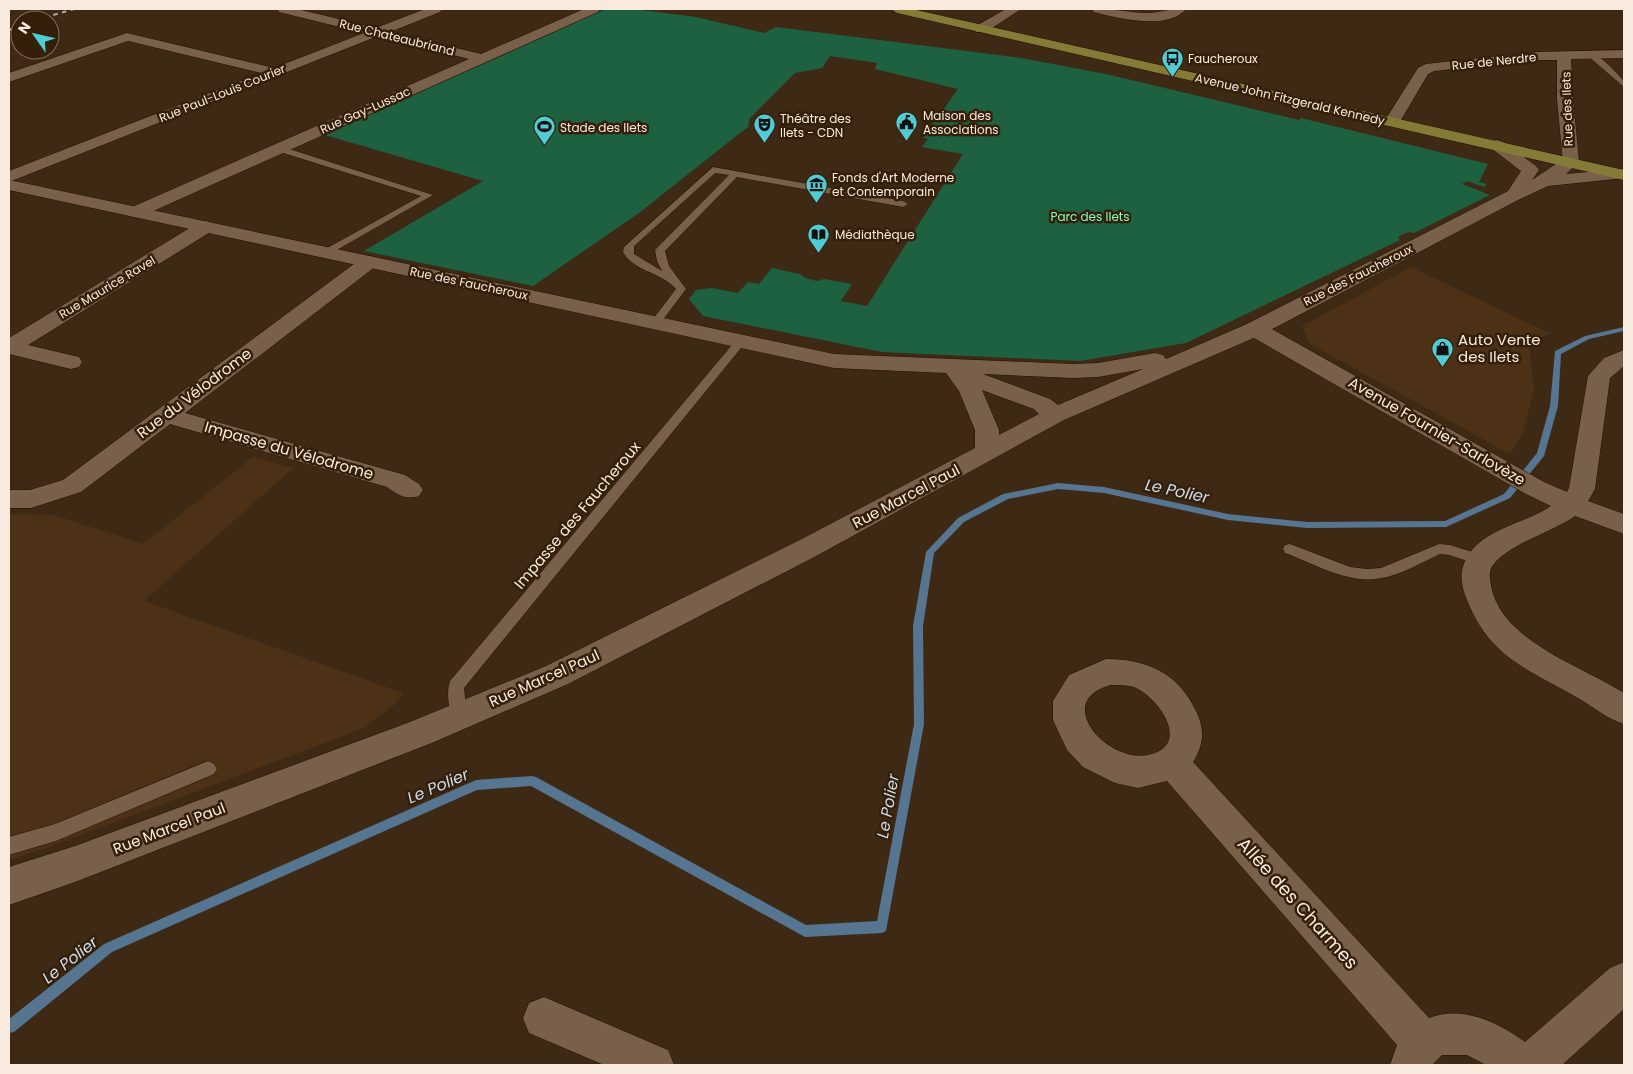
<svg xmlns="http://www.w3.org/2000/svg" width="1633" height="1074" font-family="Poppins,sans-serif">
  <style>
    .built { fill: #4c3117 }
    .green { fill: #1d6141 }
    .lines { fill: none; stroke-linecap: round; stroke-linejoin: round }
    .stream { fill: #567590; fill-rule: evenodd }
    .service-casing { stroke: #241100; stroke-width: 1 }
    .minor-casing { stroke: #241100; stroke-width: 1 }
    .tertiary-casing { stroke: #241100; stroke-width: 1 }
    .primary-casing { stroke: #241100; stroke-width: 1 }
    .service { fill: #79604b; fill-rule: evenodd }
    .minor { fill: #79604b; fill-rule: evenodd }
    .tertiary { fill: #79604b; fill-rule: evenodd }
    .primary { fill: #847c36; fill-rule: evenodd }
    .rail { stroke: #b8a799; stroke-width: 2; stroke-dasharray: 4.5 4.5; stroke-linecap: butt }
    .labels { text-anchor: middle; dominant-baseline: central; stroke-width: 5; stroke-linejoin: round; paint-order: stroke }
    .far-street-label { font-size: 12px; fill: #f9eade; stroke: #341f0b }
    .far-poi-label { font-size: 12px; fill: #f9eade; stroke: #341f0b; text-anchor: start }
    .far-park-label { font-size: 12px; fill: #80febd; stroke: #341f0b }
    .poi-label { font-size: 15px; fill: #f9eade; stroke: #341f0b; text-anchor: start }
    .street-label { font-size: 15px; fill: #f9eade; stroke: #341f0b }
    .water-label { font-size: 16px; font-style: italic; fill: #ccdced; stroke: #341f0b }
    .near-street-label { font-size: 18px; fill: #f9eade; stroke: #341f0b }
  </style>
  <rect width="100%" height="100%" fill="#3e2915"/>
  <g class="built">
    <path d="M 1411,267 L 1549,333 L 1529,346 L 1534,389 L 1523,434 L 1510,454 L 1310,344 L 1302,326 Z"/>
    <path d="M 253,457 L 293,468 L 144,601 L 403,693 L 394,705 L 362,729 L 46,848 L 9,860 L 9,514 L 54,515 L 143,544 Z"/>
  </g>
  <path class="green" d="M 606,9 L 633,9 L 696,17 L 764,33 L 776,27 L 1021,58 L 1106,74 L 1299,120 L 1301,118 L 1488,164 L 1479,182 L 1487,184 L 1484,187 L 1467,181 L 1462,184 L 1490,195 L 1414,233 C 1408,231 1403,234 1398,237 L 1400,240 L 1186,343 L 1080,361 L 882,352 L 703,316 L 689,299 L 696,290 L 712,288 L 738,293 L 748,282 L 759,284 L 772,268 L 800,274 L 805,278 L 817,281 L 824,279 L 852,284 L 841,301 L 867,306 L 963,154 L 922,147 L 928,139 L 923,138 L 958,89 L 875,69 L 877,63 L 830,56 L 822,68 L 795,73 L 750,118 L 748,127 L 740,133 L 639,213 L 533,286 L 364,251 L 483,181 L 325,135 Z"/>
  <g class="lines">
    <path class="stream" d="M 1624,327 L 1624,331 L 1589,339 L 1561,354 L 1558,406 L 1544,456 L 1510,498 L 1446,527 L 1307,528 L 1228,520 L 1104,493 L 1058,489 L 1008,499 L 964,522 L 934,553 L 923,626 L 924,724 L 886,931 L 882,933 L 805,937 L 531,786 L 477,790 L 112,952 L 14,1032 L 9,1033 L 9,1019 L 104,944 L 476,780 L 532,776 L 536,777 L 806,925 L 877,921 L 914,724 L 913,626 L 926,552 L 958,518 L 1003,494 L 1058,483 L 1104,487 L 1228,514 L 1307,522 L 1445,521 L 1504,494 L 1537,453 L 1550,406 L 1555,351 L 1585,336 Z"/>
    <defs>
      <g id="service">
        <path d="M 1588,54 C 1601,53 1615,72 1624,81 L 1624,87 L 1588,56 Z"/>
        <path d="M 277,147 L 283,147 L 433,195 L 328,255 L 322,255 L 322,251 L 421,196 L 277,151 Z"/>
        <path d="M 713,167 L 903,201 L 908,204 L 903,207 L 737,177 L 665,251 L 669,266 L 686,289 L 659,325 L 651,325 L 650,323 L 676,289 C 662,272 634,272 623,252 L 624,247 ZM 715,173 L 729,175 L 655,250 L 657,261 L 662,271 L 634,254 L 634,246 Z"/>
        <path d="M 741,338 L 745,339 L 746,341 L 745,343 L 464,688 L 467,716 L 465,721 L 459,723 L 453,721 C 449,712 446,691 450,681 L 737,339 Z"/>
        <path d="M 1290,544 L 1350,567 L 1367,569 L 1381,568 L 1439,544 L 1450,545 L 1485,556 L 1487,560 L 1485,564 L 1480,565 L 1449,555 L 1440,554 C 1423,562 1400,575 1382,578 C 1349,585 1315,564 1285,553 L 1283,549 L 1285,545 Z"/>
        <path d="M 208,761 L 214,764 L 217,769 L 214,774 L 56,841 L 9,855 L 9,837 L 55,824 Z"/>
      </g>
      <g id="minor">
        <path d="M 277,9 L 297,9 L 376,28 L 425,9 L 442,9 L 440,12 L 390,32 L 481,54 L 584,9 L 600,9 L 598,12 L 142,216 L 136,217 L 130,216 L 127,212 L 130,208 L 469,59 L 378,36 L 9,182 L 9,171 L 261,73 L 128,41 L 9,82 L 9,73 L 127,33 L 274,68 L 364,33 L 279,12 Z"/>
        <path d="M 1006,9 L 1021,9 L 986,32 L 976,32 L 974,29 L 976,26 Z"/>
        <path d="M 1092,9 C 1110,8 1128,13 1147,13 C 1161,13 1173,8 1186,9 C 1168,31 1117,18 1094,12 Z"/>
        <path d="M 1624,50 L 1624,58 L 1571,59 L 1573,99 L 1579,162 L 1577,166 L 1565,166 L 1563,162 L 1557,99 L 1557,60 L 1535,60 L 1434,71 L 1428,74 L 1398,125 L 1386,125 L 1384,122 L 1418,68 L 1426,64 L 1535,52 Z"/>
        <path d="M 205,221 L 212,223 L 214,227 L 212,231 L 28,345 L 79,357 L 82,362 L 79,367 L 71,369 L 9,354 L 9,338 L 198,223 Z"/>
        <path d="M 369,256 L 376,258 L 379,262 L 376,266 L 185,413 L 405,475 L 419,484 L 423,490 L 419,496 C 406,500 398,495 387,487 L 170,424 L 81,492 L 31,508 L 9,508 L 9,490 L 30,490 L 63,480 L 362,258 Z"/>
        <path d="M 1255,323 L 1263,324 L 1544,482 L 1567,492 L 1569,488 L 1588,376 L 1604,358 L 1624,350 L 1624,366 L 1610,378 L 1595,489 L 1588,501 L 1624,514 L 1624,534 L 1575,516 C 1552,532 1509,544 1493,565 C 1488,571 1490,579 1491,586 C 1501,641 1583,667 1624,693 L 1624,724 C 1607,719 1594,707 1578,698 C 1528,669 1490,658 1467,600 C 1460,584 1459,569 1469,554 C 1487,528 1526,523 1551,506 L 1526,494 L 1247,334 L 1244,329 L 1247,324 Z"/>
        <path d="M 1106,659 C 1147,659 1178,673 1196,711 C 1205,729 1204,745 1193,762 L 1429,1018 C 1463,1005 1497,1022 1525,1042 L 1610,968 L 1624,962 L 1624,1009 L 1562,1065 L 1486,1065 L 1467,1055 L 1442,1055 L 1432,1065 L 1390,1065 L 1397,1045 L 1167,781 L 1138,788 L 1115,783 L 1083,767 L 1067,750 L 1053,720 L 1053,701 L 1069,675 ZM 1111,685 C 1118,685 1127,685 1134,687 C 1160,698 1192,746 1148,755 C 1106,763 1052,700 1111,685 Z"/>
        <path d="M 544,997 L 668,1050 L 674,1065 L 604,1065 L 529,1033 L 523,1018 L 529,1003 Z"/>
      </g>
      <path id="tertiary" d="M 1497,140 L 1503,142 L 1536,166 L 1539,170 L 1532,180 L 1565,158 L 1577,158 L 1579,162 L 1566,174 L 1621,169 L 1624,170 L 1624,178 L 1548,186 L 1520,199 L 1263,334 L 1064,420 L 818,555 L 568,684 L 434,742 L 75,882 L 9,905 L 9,867 L 75,846 L 410,722 L 546,666 L 798,541 L 975,448 L 975,430 L 959,391 L 946,373 L 834,368 L 9,190 L 9,180 L 834,354 L 1073,364 L 1098,363 L 1155,353 L 1163,355 L 1166,359 L 1247,324 L 1508,191 L 1521,171 L 1491,148 L 1489,145 L 1491,142 ZM 1143,369 L 1058,405 L 1050,399 L 983,374 L 1073,378 L 1098,377 ZM 982,390 L 1034,409 L 1039,414 L 999,435 L 999,430 Z"/>
      <path id="primary" d="M 891,9 L 912,9 L 1624,170 L 1624,180 L 897,13 Z"/>
    </defs>
    <use href="#service" class="service-casing"/>
    <use href="#minor" class="minor-casing"/>
    <use href="#tertiary" class="tertiary-casing"/>
    <use href="#primary" class="primary-casing"/>
    <use href="#service" class="service"/>
    <use href="#minor" class="minor"/>
    <use href="#tertiary" class="tertiary"/>
    <use href="#primary" class="primary"/>
    <g class="rail">
      <path d="M 36,20 L 74,9"/>
      <path d="M 9,30 L 20,27"/>
    </g>
  </g>
  <defs>
    <symbol id="bus-pin" viewBox="-11 -11 22 30"><path d="M0 17L-7.5 6A9.5 9.5 0 1 1 7.5 6Z" fill="#51ccd4" stroke="#341f0b"/><path d="M-5-6H5V4H4V6H2V4H-2V6H-4V4H-5ZM-3.5-4V0h7V-4ZM-3.5 1.2v1.5H-2V1.2ZM2 1.2v1.5H3.5V1.2Z" fill="#111"/></symbol>
    <symbol id="civic-pin" viewBox="-11 -11 22 30"><path d="M0 17L-7.5 6A9.5 9.5 0 1 1 7.5 6Z" fill="#51ccd4" stroke="#341f0b"/><path d="M-.6-6.5H3V-4.5H.6V-3L4-1V1h2V6H-6V1h2V-1L-.6-3ZM-1.2 2.5V6h2.4V2.5Z" fill="#111"/></symbol>
    <symbol id="theatre-pin" viewBox="-11 -11 22 30"><path d="M0 17L-7.5 6A9.5 9.5 0 1 1 7.5 6Z" fill="#51ccd4" stroke="#341f0b"/><path d="M-5-5.5Q0-4 5-5.5V0Q5 5 0 6Q-5 5-5 0ZM-3.3-2.5H-1v1.5H-3.3ZM1-2.5H3.3v1.5H1ZM-2.8 1Q0 5.5 2.8 1Z" fill="#111"/></symbol>
    <symbol id="stadium-pin" viewBox="-11 -11 22 30"><path d="M0 17L-7.5 6A9.5 9.5 0 1 1 7.5 6Z" fill="#51ccd4" stroke="#341f0b"/><path d="M0-5a6.5 5 0 1 0 0 10a6.5 5 0 1 0 0-10ZM-3.5-1.8h7v3.6h-7Z" fill="#111"/></symbol>
    <symbol id="museum-pin" viewBox="-11 -11 22 30"><path d="M0 17L-7.5 6A9.5 9.5 0 1 1 7.5 6Z" fill="#51ccd4" stroke="#341f0b"/><path d="M0-6L6-3V-2H-6V-3ZM-5-1h2V3h-2ZM-1-1h2V3h-2ZM3-1h2V3H3ZM-6 4H6V6H-6Z" fill="#111"/></symbol>
    <symbol id="library-pin" viewBox="-11 -11 22 30"><path d="M0 17L-7.5 6A9.5 9.5 0 1 1 7.5 6Z" fill="#51ccd4" stroke="#341f0b"/><path d="M-6-4Q-3-5.5-.7-3.5V5Q-3 3-6 4ZM6-4Q3-5.5 .7-3.5V5Q3 3 6 4Z" fill="#111"/></symbol>
    <symbol id="shop-pin" viewBox="-11 -11 22 30"><path d="M0 17L-7.5 6A9.5 9.5 0 1 1 7.5 6Z" fill="#51ccd4" stroke="#341f0b"/><path d="M-5-2.5h2.3a2.7 3.5 0 0 1 5.4 0H5L5.5 6h-11ZM-1.5-2.5h3a1.5 2.3 0 0 0-3 0Z" fill="#111"/></symbol>
  </defs>
  <g fill-rule="evenodd">
    <use href="#bus-pin" x="1160" y="46" width="25" height="34"/>
    <use href="#civic-pin" x="894" y="110" width="25" height="34"/>
    <use href="#theatre-pin" x="752" y="112" width="25" height="34"/>
    <use href="#stadium-pin" x="532" y="114" width="25" height="34"/>
    <use href="#museum-pin" x="804" y="172" width="25" height="34"/>
    <use href="#library-pin" x="806" y="222" width="25" height="34"/>
    <use href="#shop-pin" x="1430" y="336" width="25" height="34"/>
  </g>
  <g class="labels">
    <g class="far-street-label">
      <text transform="translate(397 37) rotate(14)">Rue Chateaubriand</text>
      <text transform="translate(1494 61) rotate(-6)">Rue de Nerdre</text>
      <text transform="translate(222 93) rotate(-22)">Rue Paul-Louis Courier</text>
      <text transform="translate(1290 99) rotate(13)">Avenue John Fitzgerald Kennedy</text>
      <text transform="translate(1567 109) rotate(-92)">Rue des Ilets</text>
      <text transform="translate(365 110) rotate(-24)">Rue Gay-Lussac</text>
      <text transform="translate(1358 275) rotate(-27)">Rue des Faucheroux</text>
      <text transform="translate(469 283) rotate(12)">Rue des Faucheroux</text>
      <text transform="translate(107 287) rotate(-31)">Rue Maurice Ravel</text>
    </g>
    <g class="far-poi-label">
      <text x="1188" y="58">Faucheroux</text>
      <text x="923" y="115">Maison des<tspan x="923" dy="14">Associations</tspan></text>
      <text x="780" y="118">Théâtre des<tspan x="780" dy="14">Ilets - CDN</tspan></text>
      <text x="560" y="127">Stade des Ilets</text>
      <text x="832" y="177">Fonds d'Art Moderne<tspan x="832" dy="14">et Contemporain</tspan></text>
      <text x="835" y="234">Médiathèque</text>
    </g>
    <g class="far-park-label">
      <text x="1090" y="216">Parc des Ilets</text>
    </g>
    <g class="poi-label">
      <text x="1458" y="339">Auto Vente<tspan x="1458" dy="17">des Ilets</tspan></text>
    </g>
    <g class="street-label">
      <text transform="translate(194 393) rotate(-37)">Rue du Vélodrome</text>
      <text transform="translate(1437 431) rotate(30)">Avenue Fournier-Sarlovèze</text>
      <text transform="translate(289 450) rotate(16)">Impasse du Vélodrome</text>
      <text transform="translate(906 496) rotate(-28)">Rue Marcel Paul</text>
      <text transform="translate(577 515) rotate(-50)">Impasse des Faucheroux</text>
      <text transform="translate(544 678) rotate(-24)">Rue Marcel Paul</text>
      <text transform="translate(169 828) rotate(-21)">Rue Marcel Paul</text>
    </g>
    <g class="water-label">
      <text transform="translate(1177 491) rotate(12)">Le Polier</text>
      <text transform="translate(438 786) rotate(-23)">Le Polier</text>
      <text transform="translate(888 806) rotate(-80)">Le Polier</text>
      <text transform="translate(70 960) rotate(-38)">Le Polier</text>
    </g>
    <g class="near-street-label">
      <text transform="translate(1298 903) rotate(48)">Allée des Charmes</text>
    </g>
  </g>
  <rect width="1633" height="1074" fill="none" stroke="#f9eade" stroke-width="20"/>
  <g transform="translate(35 35) rotate(304)"><circle r="24" fill="#341f0b" stroke="#83705f"/>
  <path d="M0-4L9 19L0 12L-9 19Z" fill="#51ccd4"/>
  <text y="-8" font-size="14" font-weight="bold" text-anchor="middle" fill="#f9eade">N</text>
  </g>
</svg>
